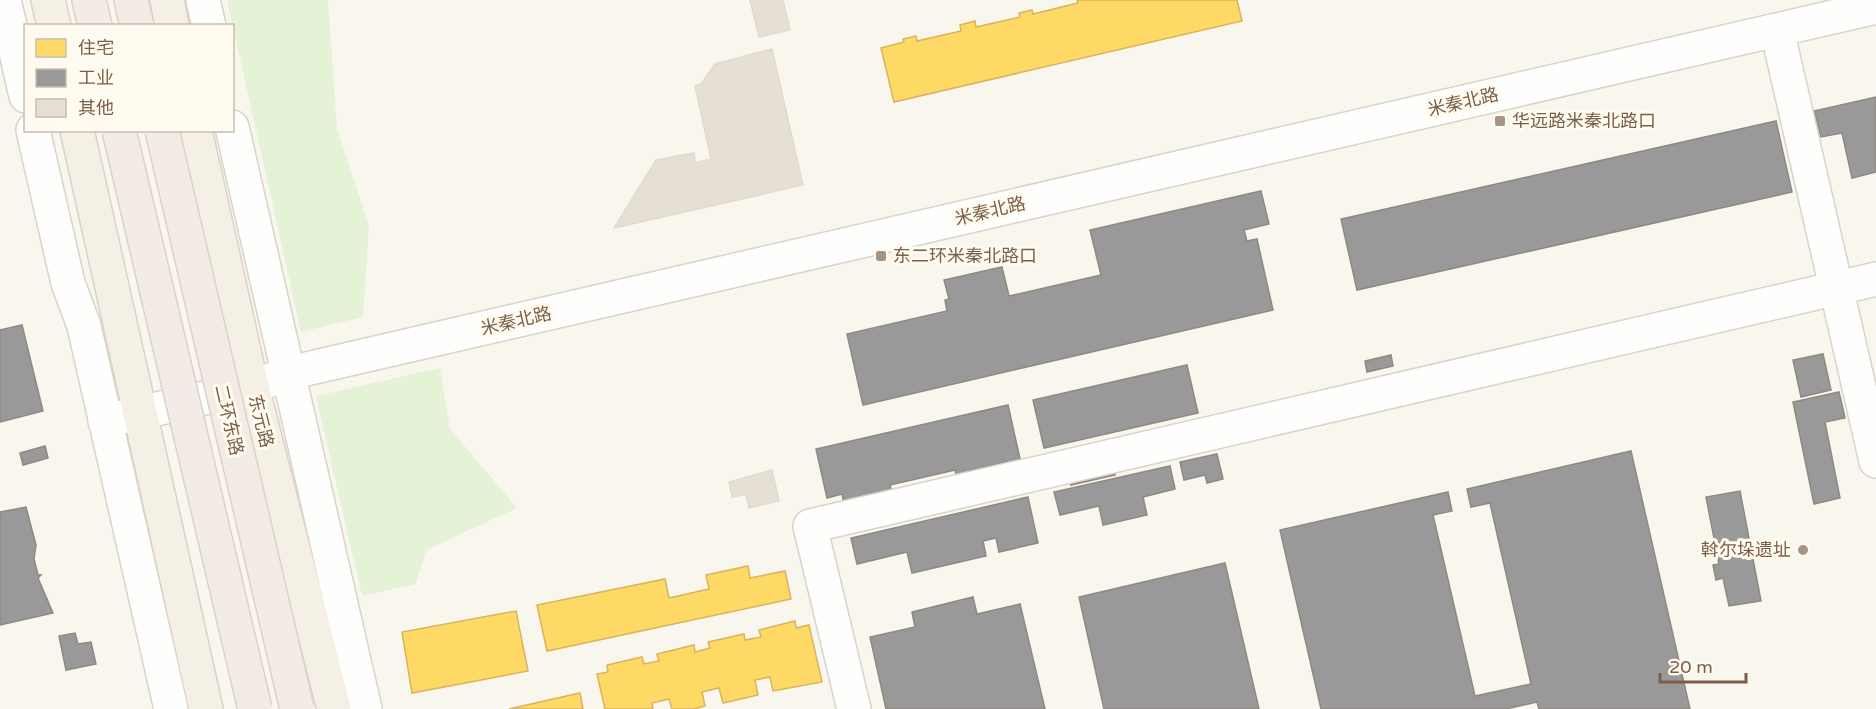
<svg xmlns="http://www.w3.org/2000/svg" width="1876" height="709" font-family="'Varela Round','Noto Sans SC',sans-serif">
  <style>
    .green { fill: #e4f2d6 }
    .homes { fill: #ffd966; stroke: #d8b45d; stroke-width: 1.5 }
    .industry { fill: #999; stroke: #908881; stroke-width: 1.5 }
    .building { fill: #e6dfd4; stroke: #e3dacf; stroke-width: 1.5 }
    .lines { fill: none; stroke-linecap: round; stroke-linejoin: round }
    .minor-casing { stroke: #d9d3cb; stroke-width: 36 }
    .major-casing { stroke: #dbd2ca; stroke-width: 36 }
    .highway-casing { stroke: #dbd2ca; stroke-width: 36 }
    .minor { stroke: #fefefc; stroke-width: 33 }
    .major { stroke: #f4f0e6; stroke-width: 33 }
    .highway { stroke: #f3ebe5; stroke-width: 33 }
    .highway-bridge-casing { stroke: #dbd2ca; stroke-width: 36; stroke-linecap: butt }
    .highway-bridge { stroke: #f3ebe5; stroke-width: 33 }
    .poi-dot { fill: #a89482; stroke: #fffbf1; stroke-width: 2 }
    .labels { text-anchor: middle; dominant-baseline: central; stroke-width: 6; stroke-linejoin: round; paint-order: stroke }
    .street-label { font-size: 18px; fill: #7c5f48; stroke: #fffbf1 }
    .poi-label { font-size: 18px; fill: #7c5f48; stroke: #fffbf1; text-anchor: start }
  </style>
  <rect width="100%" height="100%" fill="#f9f6ed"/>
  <g class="green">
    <path d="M 227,0 L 328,0 L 337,129 L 369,226 L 363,317 L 301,332 Z"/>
    <path d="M 440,368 L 450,429 L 517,508 L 426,550 L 416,584 L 362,596 L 316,396 Z"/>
  </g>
  <g class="homes">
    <path d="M 1077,0 L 1237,0 L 1242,21 L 894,102 L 881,48 L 904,42 L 903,39 L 916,36 L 917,41 L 961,31 L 960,25 L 975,21 L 976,27 L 1020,17 L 1019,13 L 1032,10 L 1033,14 L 1078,3 Z"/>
    <path d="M 748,566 L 750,578 L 785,571 L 791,599 L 547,651 L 537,605 L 665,579 L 669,598 L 709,589 L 706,575 Z"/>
    <path d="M 516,611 L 528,671 L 412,693 L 402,632 Z"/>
    <path d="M 795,621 L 796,628 L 809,625 L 822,682 L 773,691 L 770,677 L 755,680 L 758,695 L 723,703 L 719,688 L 702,692 L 705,706 L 694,709 L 672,709 L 669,699 L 652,703 L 653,709 L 605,709 L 597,674 L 608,672 L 607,665 L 642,657 L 644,664 L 659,661 L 657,654 L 694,645 L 695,652 L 710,648 L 708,642 L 744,634 L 745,640 L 761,637 L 759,630 Z"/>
    <path d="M 580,693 L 583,709 L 509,709 Z"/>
  </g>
  <g class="industry">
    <path d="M 1876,97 L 1876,172 L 1852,178 L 1842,133 L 1821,137 L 1814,111 Z"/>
    <path d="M 1776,121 L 1792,192 L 1357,290 L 1341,219 Z"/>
    <path d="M 1261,191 L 1269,224 L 1244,230 L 1247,241 L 1257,239 L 1273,310 L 863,405 L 847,334 L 947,311 L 945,300 L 949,299 L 944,280 L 1002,267 L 1009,296 L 1101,275 L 1090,230 Z"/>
    <path d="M 22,325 L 43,411 L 0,422 L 0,330 Z"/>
    <path d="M 1823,354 L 1831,390 L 1801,397 L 1793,360 Z"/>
    <path d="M 1391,355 L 1393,366 L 1367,372 L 1365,361 Z"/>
    <path d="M 1187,365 L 1198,413 L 1044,448 L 1033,400 Z"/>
    <path d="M 1839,392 L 1845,418 L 1825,422 L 1840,498 L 1814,504 L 1793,402 Z"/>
    <path d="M 1008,405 L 1022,468 L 1009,471 L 1007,462 L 968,471 L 970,480 L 958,483 L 955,470 L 890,485 L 892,493 L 844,504 L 842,494 L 827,498 L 816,449 Z"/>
    <path d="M 45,446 L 48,458 L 23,465 L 20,453 Z"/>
    <path d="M 1631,451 L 1690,709 L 1539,709 L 1537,702 L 1506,709 L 1321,709 L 1280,530 L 1448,492 L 1452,511 L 1433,515 L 1475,696 L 1531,684 L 1490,503 L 1471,507 L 1467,489 Z"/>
    <path d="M 1217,454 L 1223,479 L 1207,483 L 1205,475 L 1184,480 L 1180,462 Z"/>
    <path d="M 1170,466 L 1175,489 L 1143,497 L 1147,515 L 1103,525 L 1099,506 L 1060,515 L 1054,492 Z"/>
    <path d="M 1113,468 L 1115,475 L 1071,485 L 1070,479 Z"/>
    <path d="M 1740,491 L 1761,601 L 1729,606 L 1723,578 L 1716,580 L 1713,565 L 1719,564 L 1706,497 Z"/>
    <path d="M 1028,497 L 1038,543 L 999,552 L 996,538 L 983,541 L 986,556 L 912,573 L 907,552 L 857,564 L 851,538 Z"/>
    <path d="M 26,507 L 36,545 L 34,559 L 38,575 L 41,575 L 38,578 L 53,613 L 0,625 L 0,512 Z"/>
    <path d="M 1225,563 L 1259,709 L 1104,709 L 1079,597 Z"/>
    <path d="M 973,597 L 977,614 L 1020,604 L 1045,709 L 886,709 L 870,637 L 915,627 L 912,612 Z"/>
    <path d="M 75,633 L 78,644 L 91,642 L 96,664 L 66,670 L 59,636 Z"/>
  </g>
  <g class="building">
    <path d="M 750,0 L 783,0 L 790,30 L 759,37 Z"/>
    <path d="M 772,49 L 803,185 L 614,228 L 656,160 L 694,153 L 695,163 L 711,159 L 695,86 L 701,84 L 715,64 Z"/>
    <path d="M 772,470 L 779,501 L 749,508 L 746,494 L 732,497 L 729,482 Z"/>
  </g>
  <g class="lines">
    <defs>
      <g id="minor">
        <path d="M 4,0 L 26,96"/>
        <path d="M 203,0 L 209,26"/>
        <path d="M 1777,30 L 1876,461"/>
        <path d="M 232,127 L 365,709"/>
        <path d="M 33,130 L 68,283 L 84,326 L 171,709"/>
        <path d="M 105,421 L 252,387 L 289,373 L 1876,7"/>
        <path d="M 854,709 L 810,526 L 1876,279"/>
      </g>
      <g id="major">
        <path d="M 48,0 L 54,26"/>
        <path d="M 167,0 L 172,26"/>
        <path d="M 77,130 L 206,709"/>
        <path d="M 195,130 L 252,387 L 334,709"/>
      </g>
      <g id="highway">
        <path d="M 89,0 L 95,26"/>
        <path d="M 131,0 L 137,26"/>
      </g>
    </defs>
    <use href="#minor" class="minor-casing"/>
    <use href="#major" class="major-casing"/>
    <use href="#highway" class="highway-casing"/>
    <use href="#minor" class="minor"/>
    <use href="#major" class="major"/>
    <use href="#highway" class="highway"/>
    <defs>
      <g id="highway-bridge">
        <path d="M 119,130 L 255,709"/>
        <path d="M 162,130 L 297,709"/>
      </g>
    </defs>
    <use href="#highway-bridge" class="highway-bridge-casing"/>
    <use href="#highway-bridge" class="highway-bridge"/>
  </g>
  <g class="poi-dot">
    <rect x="1494" y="115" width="12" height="12" rx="3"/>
    <rect x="875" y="250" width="12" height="12" rx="3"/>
    <circle cx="1803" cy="550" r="6"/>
  </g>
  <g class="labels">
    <g class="street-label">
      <text transform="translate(1463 102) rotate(-13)">米秦北路</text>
      <text transform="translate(990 211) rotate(-13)">米秦北路</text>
      <text transform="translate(516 321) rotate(-13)">米秦北路</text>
      <text transform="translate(229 420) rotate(77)">二环东路</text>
      <text transform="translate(261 421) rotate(76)">东元路</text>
    </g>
    <g class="poi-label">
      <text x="1512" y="121">华远路米秦北路口</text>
      <text x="893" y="256">东二环米秦北路口</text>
      <text x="1791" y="550" text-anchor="end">斡尔垛遗址</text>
    </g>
  </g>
  <rect x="24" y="24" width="210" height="108" fill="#fffbf1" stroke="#cbbdad" stroke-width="1.5"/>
  <rect x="36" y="39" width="30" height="18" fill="#ffd966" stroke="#cbbdad" stroke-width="1.5"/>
  <text x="78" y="54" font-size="18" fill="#7c5f48">住宅</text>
  <rect x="36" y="69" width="30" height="18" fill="#999999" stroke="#cbbdad" stroke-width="1.5"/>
  <text x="78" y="84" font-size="18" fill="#7c5f48">工业</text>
  <rect x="36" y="99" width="30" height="18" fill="#e6dfd4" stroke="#cbbdad" stroke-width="1.5"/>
  <text x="78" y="114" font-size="18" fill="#7c5f48">其他</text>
  <path d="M1660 673v9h86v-9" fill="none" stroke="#7c5f48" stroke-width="3"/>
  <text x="1669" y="673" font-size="18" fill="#7c5f48" stroke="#fffbf1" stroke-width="4.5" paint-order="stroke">20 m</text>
</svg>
